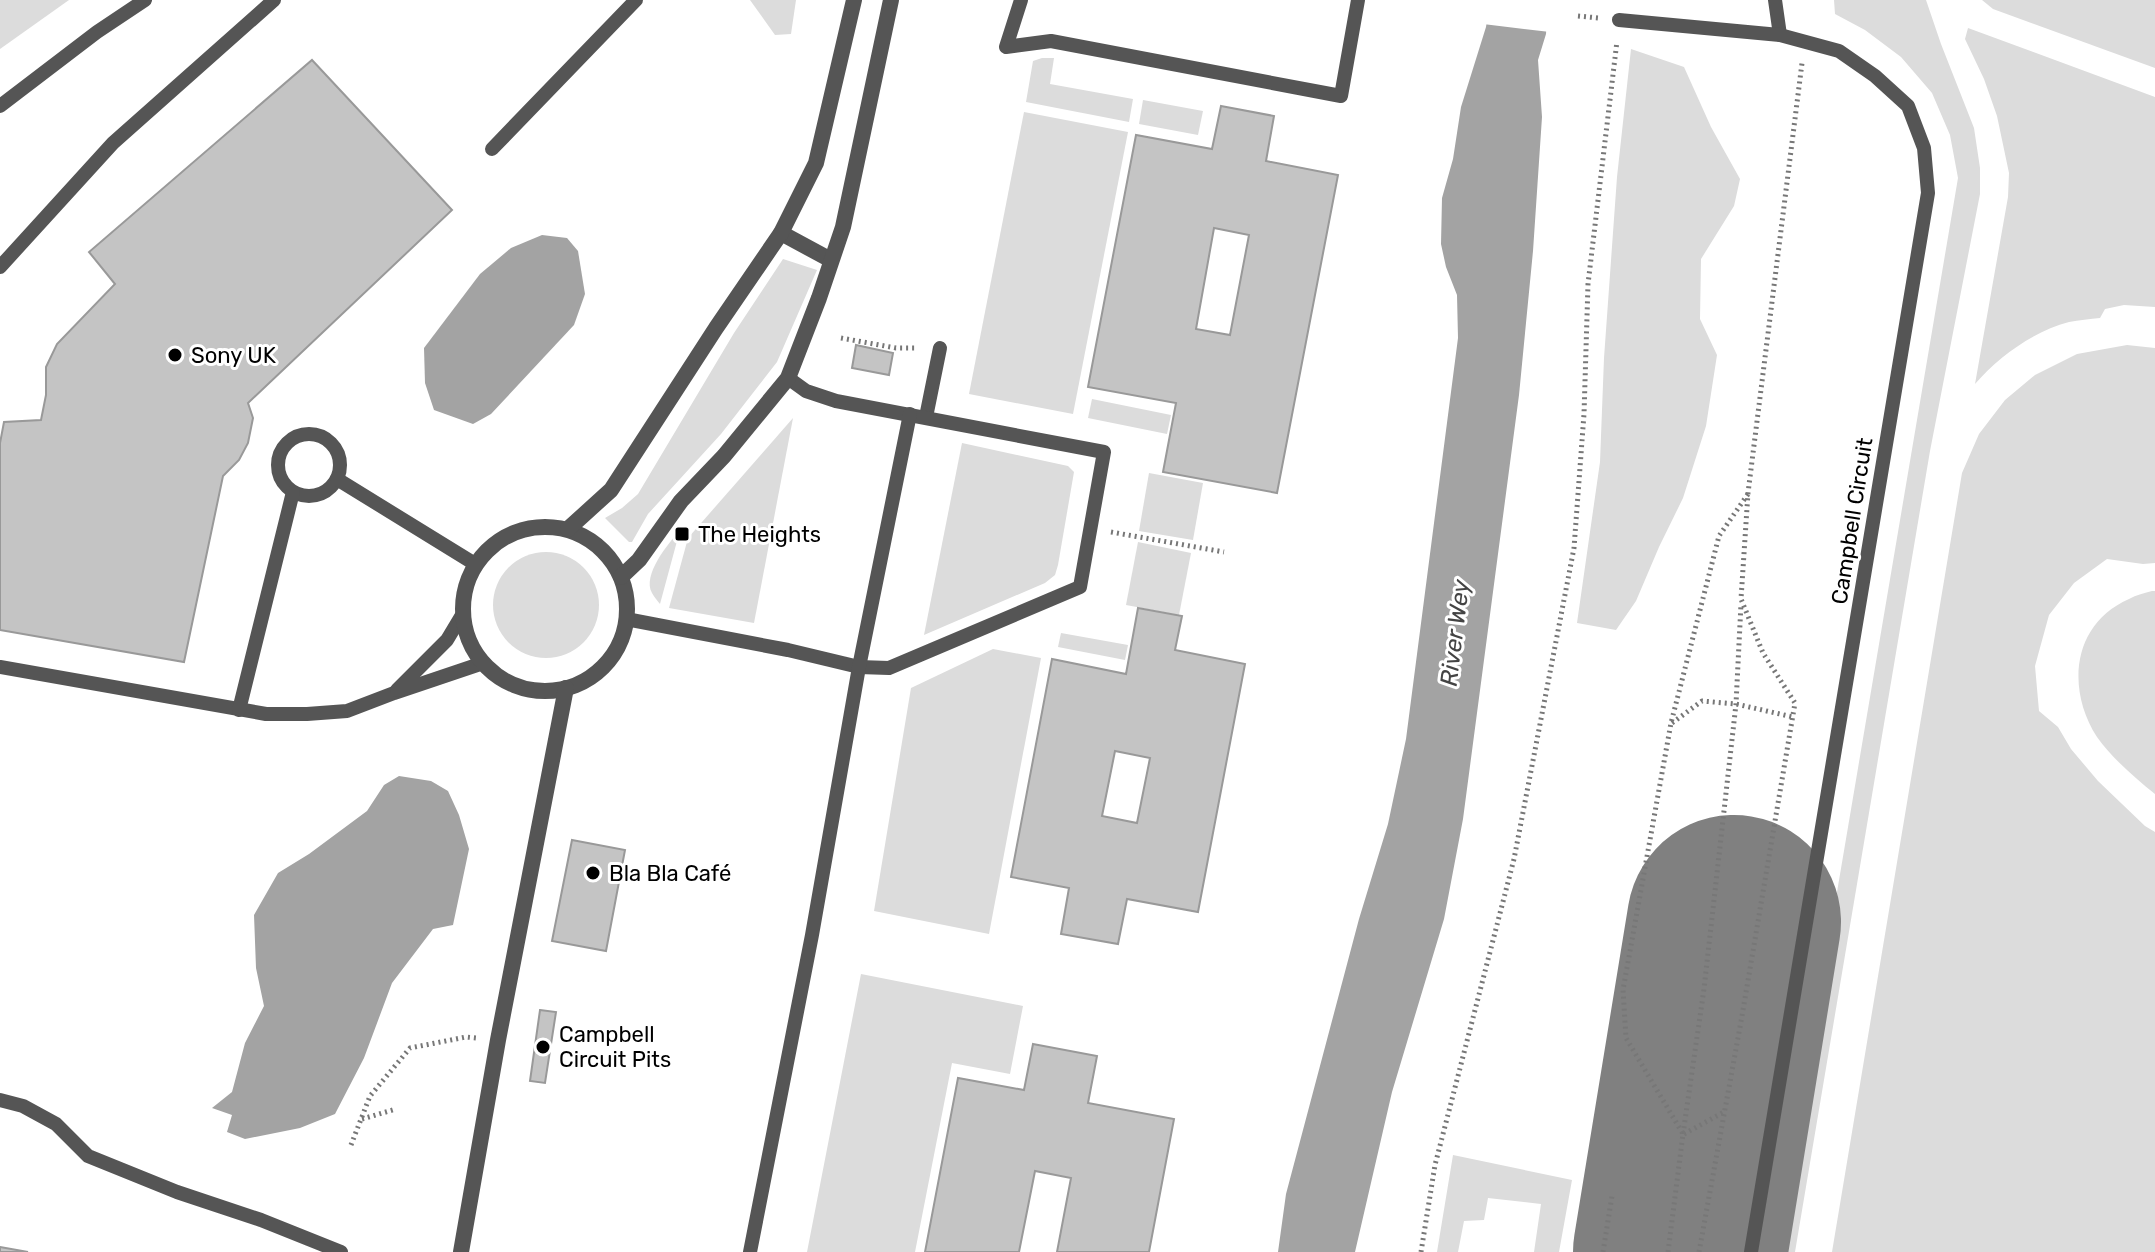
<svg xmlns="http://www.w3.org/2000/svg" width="2155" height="1252" font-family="Rubik,sans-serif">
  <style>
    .green { fill: #dcdcdc }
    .water { fill: #a3a3a3 }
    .pier { fill: #fff }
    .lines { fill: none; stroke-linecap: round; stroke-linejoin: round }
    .runway { stroke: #808080; stroke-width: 214 }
    .building { fill: #c4c4c4; stroke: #999; stroke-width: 2; fill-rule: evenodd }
    .path { stroke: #777; stroke-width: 5; stroke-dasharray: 2 4; stroke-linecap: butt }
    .lane { stroke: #555; stroke-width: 14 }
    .street { stroke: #555; stroke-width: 16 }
    .poi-dot { fill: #000; stroke: #fff; stroke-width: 3 }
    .labels { text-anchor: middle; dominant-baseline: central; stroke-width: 6; stroke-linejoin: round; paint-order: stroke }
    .poi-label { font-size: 22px; fill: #000; stroke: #fff; text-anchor: start }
    .street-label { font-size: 22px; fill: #000; stroke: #fff }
    .water-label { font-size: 24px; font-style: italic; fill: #444; stroke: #fff }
  </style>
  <rect width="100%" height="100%" fill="#fff"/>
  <g class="green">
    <path d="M 0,0 L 69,0 L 0,49 Z"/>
    <path d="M 750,0 L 796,0 L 791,34 L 775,35 Z"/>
    <path d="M 1834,0 L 1926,0 L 1941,44 L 1974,128 L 1980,168 L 1980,194 L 1930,451 L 1795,1252 L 1776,1252 L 1958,178 L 1950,135 L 1932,93 L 1901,57 L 1865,30 L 1835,14 Z"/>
    <path d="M 1982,0 L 2155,0 L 2155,68 L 1993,9 Z"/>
    <path d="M 1968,28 L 2155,97 L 2155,307 L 2124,305 L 2105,309 L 2100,318 C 2090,319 2079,320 2069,322 C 2034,331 1998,357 1975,384 L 2008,197 L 2009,173 L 1997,116 L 1984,79 L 1965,39 Z"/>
    <path d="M 1631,49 L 1684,67 L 1711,127 L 1740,179 L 1734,206 L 1701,259 L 1700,319 L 1717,355 L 1706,426 L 1683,498 L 1659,547 L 1636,601 L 1616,630 L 1577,623 L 1600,462 L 1604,358 L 1617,177 Z"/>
    <path d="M 1042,58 L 1054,58 L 1050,84 L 1133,99 L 1129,122 L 1026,102 L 1033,61 Z"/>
    <path d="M 1143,100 L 1203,111 L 1198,135 L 1139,124 Z"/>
    <path d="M 1024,112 L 1128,132 L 1073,414 L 969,394 Z"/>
    <path d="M 783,259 L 817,270 L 777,362 L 721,434 L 648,514 L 632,542 L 629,542 L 605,518 L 622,508 L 638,494 L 734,333 Z"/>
    <path d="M 2127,345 L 2155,348 L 2155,563 L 2143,564 L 2107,559 L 2074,583 L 2049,615 L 2035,666 L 2039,711 L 2058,727 L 2071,749 L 2098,781 L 2145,826 L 2155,832 L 2155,1252 L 1832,1252 L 1962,473 L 1979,434 L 2005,400 L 2035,375 L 2077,354 Z"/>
    <path d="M 1092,399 L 1171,415 L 1167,434 L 1088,418 Z"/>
    <path d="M 793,418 L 754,623 L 669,608 L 688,538 Z"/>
    <path d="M 962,443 L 1068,466 L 1074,472 L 1058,565 L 1055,575 L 1045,583 L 924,635 Z"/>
    <path d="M 1149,473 L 1203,483 L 1193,540 L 1139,531 Z"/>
    <path d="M 680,530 L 660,604 C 657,600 654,597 652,593 C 642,575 668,544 680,530 Z"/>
    <path d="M 1138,542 L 1191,553 L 1179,615 L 1126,605 Z"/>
    <circle cx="546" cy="605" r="53"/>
    <path d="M 2152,591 L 2155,591 L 2155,794 C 2135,778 2112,758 2097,737 C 2066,689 2072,624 2129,599 C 2136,595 2145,593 2152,591 Z"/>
    <path d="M 1061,633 L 1128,645 L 1125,660 L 1058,647 Z"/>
    <path d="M 993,649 L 1041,658 L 989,934 L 874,911 L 911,688 Z"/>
    <path d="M 861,974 L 1023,1006 L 1010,1074 L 952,1063 L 915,1252 L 807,1252 Z"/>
    <path d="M 1453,1155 L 1572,1180 L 1559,1252 L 1534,1252 L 1541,1204 L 1488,1198 L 1484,1220 L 1464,1221 L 1458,1252 L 1437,1252 Z"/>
  </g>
  <g class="water">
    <path d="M 1490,0 L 1548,0 L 1546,34 L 1538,60 L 1542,117 L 1533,251 L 1519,395 L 1463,819 L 1444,919 L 1392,1092 L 1355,1252 L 1278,1252 L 1286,1194 L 1359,919 L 1388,824 L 1406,739 L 1458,338 L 1457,295 L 1446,267 L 1441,244 L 1442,198 L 1453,159 L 1461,107 L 1486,27 Z"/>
    <path d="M 542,235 L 567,238 L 578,251 L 585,294 L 574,325 L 491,414 L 473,424 L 434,410 L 425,383 L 424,348 L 480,274 L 511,248 Z"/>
    <path d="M 399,776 L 431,781 L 448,791 L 459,815 L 469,849 L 453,925 L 433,929 L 392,983 L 364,1058 L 335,1114 L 300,1128 L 245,1139 L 227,1132 L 232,1115 L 212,1108 L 232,1092 L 245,1043 L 264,1006 L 256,968 L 254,915 L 278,873 L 309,854 L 367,811 L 384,785 Z"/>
  </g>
  <path class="pier" d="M 1486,0 L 1552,0 L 1550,32 L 1483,24 Z"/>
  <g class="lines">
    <path class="runway" d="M 1680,1252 L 1734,922"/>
  </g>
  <g class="building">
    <path d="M 312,60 L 452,210 L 248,403 L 253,418 L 248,443 L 239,460 L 223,476 L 184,662 L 0,630 L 0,443 L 4,422 L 41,420 L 46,395 L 46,367 L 57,344 L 115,284 L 89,252 Z"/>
    <path d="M 1221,106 L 1274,116 L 1266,161 L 1338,175 L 1277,493 L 1163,472 L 1176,403 L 1088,387 L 1136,135 L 1212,149 ZM 1214,228 L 1249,235 L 1230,335 L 1196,329 Z"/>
    <path d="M 856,345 L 893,353 L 889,375 L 852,368 Z"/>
    <path d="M 1138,608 L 1182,616 L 1175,650 L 1245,664 L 1198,912 L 1127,899 L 1118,944 L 1061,934 L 1069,888 L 1011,877 L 1052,659 L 1126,674 ZM 1115,751 L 1150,758 L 1137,823 L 1102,816 Z"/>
    <path d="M 572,840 L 625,850 L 606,951 L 552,941 Z"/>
    <path d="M 540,1010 L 556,1012 L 545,1083 L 530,1081 Z"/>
    <path d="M 1033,1044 L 1097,1056 L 1088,1103 L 1174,1119 L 1149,1252 L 1057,1252 L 1071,1178 L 1035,1171 L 1019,1252 L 925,1252 L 958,1078 L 1024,1090 Z"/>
    <path d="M 0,1247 L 28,1252 L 0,1252 Z"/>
  </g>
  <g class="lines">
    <g class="path">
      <path d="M 1578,16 L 1599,18"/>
      <path d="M 841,338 L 896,348 L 917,348"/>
      <path d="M 1111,532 L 1224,552"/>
      <path d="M 1672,723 L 1702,701 L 1736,704 L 1793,717"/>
      <path d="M 362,1119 L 396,1109"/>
      <path d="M 1683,1134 L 1704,989 L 1736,704 L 1741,604"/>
      <path d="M 1684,1134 L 1724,1112"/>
      <path d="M 351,1145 L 370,1096 L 410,1048 L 466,1037 L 476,1038"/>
      <path d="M 1421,1252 L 1435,1165 L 1514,859 L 1574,548 L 1584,414 L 1588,284 L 1617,41"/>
      <path d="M 1603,1252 L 1612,1196"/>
      <path d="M 1668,1252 L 1683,1134 L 1626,1038 L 1623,990 L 1671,723 L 1719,536 L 1748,494"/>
      <path d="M 1699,1252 L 1742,1016 L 1795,703 L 1763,653 L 1741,599 L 1748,493 L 1802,63"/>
    </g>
    <g class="lane">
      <path d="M 1021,0 L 1006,47 L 1051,41 L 1341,96 L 1358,0"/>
      <path d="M 1775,0 L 1780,35"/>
      <path d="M 1619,20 L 1780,35 L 1839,51 L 1875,76 L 1908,106 L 1924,148 L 1928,193 L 1751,1252"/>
      <path d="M 0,106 L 97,32 L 145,0"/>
      <path d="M 492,149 L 636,0"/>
      <path d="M 0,267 L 113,143 L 274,0"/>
      <path d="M 926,417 L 940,348"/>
      <circle cx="309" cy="465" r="31"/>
      <path d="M 337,479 L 475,564"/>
      <path d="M 626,619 L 788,650 L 859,667 L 889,668 L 1080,587 L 1104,452 L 836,401 L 806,391 L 788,378"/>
      <path d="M 0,667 L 266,714 L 307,714 L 347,711 L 394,693 L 483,663"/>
      <path d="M 397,690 L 447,640 L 462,615"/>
      <path d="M 239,710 L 293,492"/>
      <path d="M 0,1100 L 23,1106 L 56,1124 L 88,1156 L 177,1192 L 261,1220 L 341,1252"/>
      <path d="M 750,1252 L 812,935 L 859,667 L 910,414"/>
    </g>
    <g class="street">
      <path d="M 781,233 L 831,260"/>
      <circle cx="545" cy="609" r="82"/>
      <path d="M 568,529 L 611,490 L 716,328 L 781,233 L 816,163 L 854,0"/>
      <path d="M 621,577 L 639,560 L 681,501 L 724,456 L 788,378 L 819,298 L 843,227 L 891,0"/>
      <path d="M 461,1252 L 498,1040 L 566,688"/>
    </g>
  </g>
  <g class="poi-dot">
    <circle cx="175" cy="355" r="8"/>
    <rect x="674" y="526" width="16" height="16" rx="4"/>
    <circle cx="593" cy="873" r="8"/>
    <circle cx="543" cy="1047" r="8"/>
  </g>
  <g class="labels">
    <g class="poi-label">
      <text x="191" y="355">Sony UK</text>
      <text x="698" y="534">The Heights</text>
      <text x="609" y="873">Bla Bla Café</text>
      <text x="559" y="1034">Campbell<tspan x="559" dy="25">Circuit Pits</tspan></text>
    </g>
    <g class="street-label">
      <text transform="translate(1852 521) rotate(-81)">Campbell Circuit</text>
    </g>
    <g class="water-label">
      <text transform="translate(1455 633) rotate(-83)">River Wey</text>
    </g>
  </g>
</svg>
